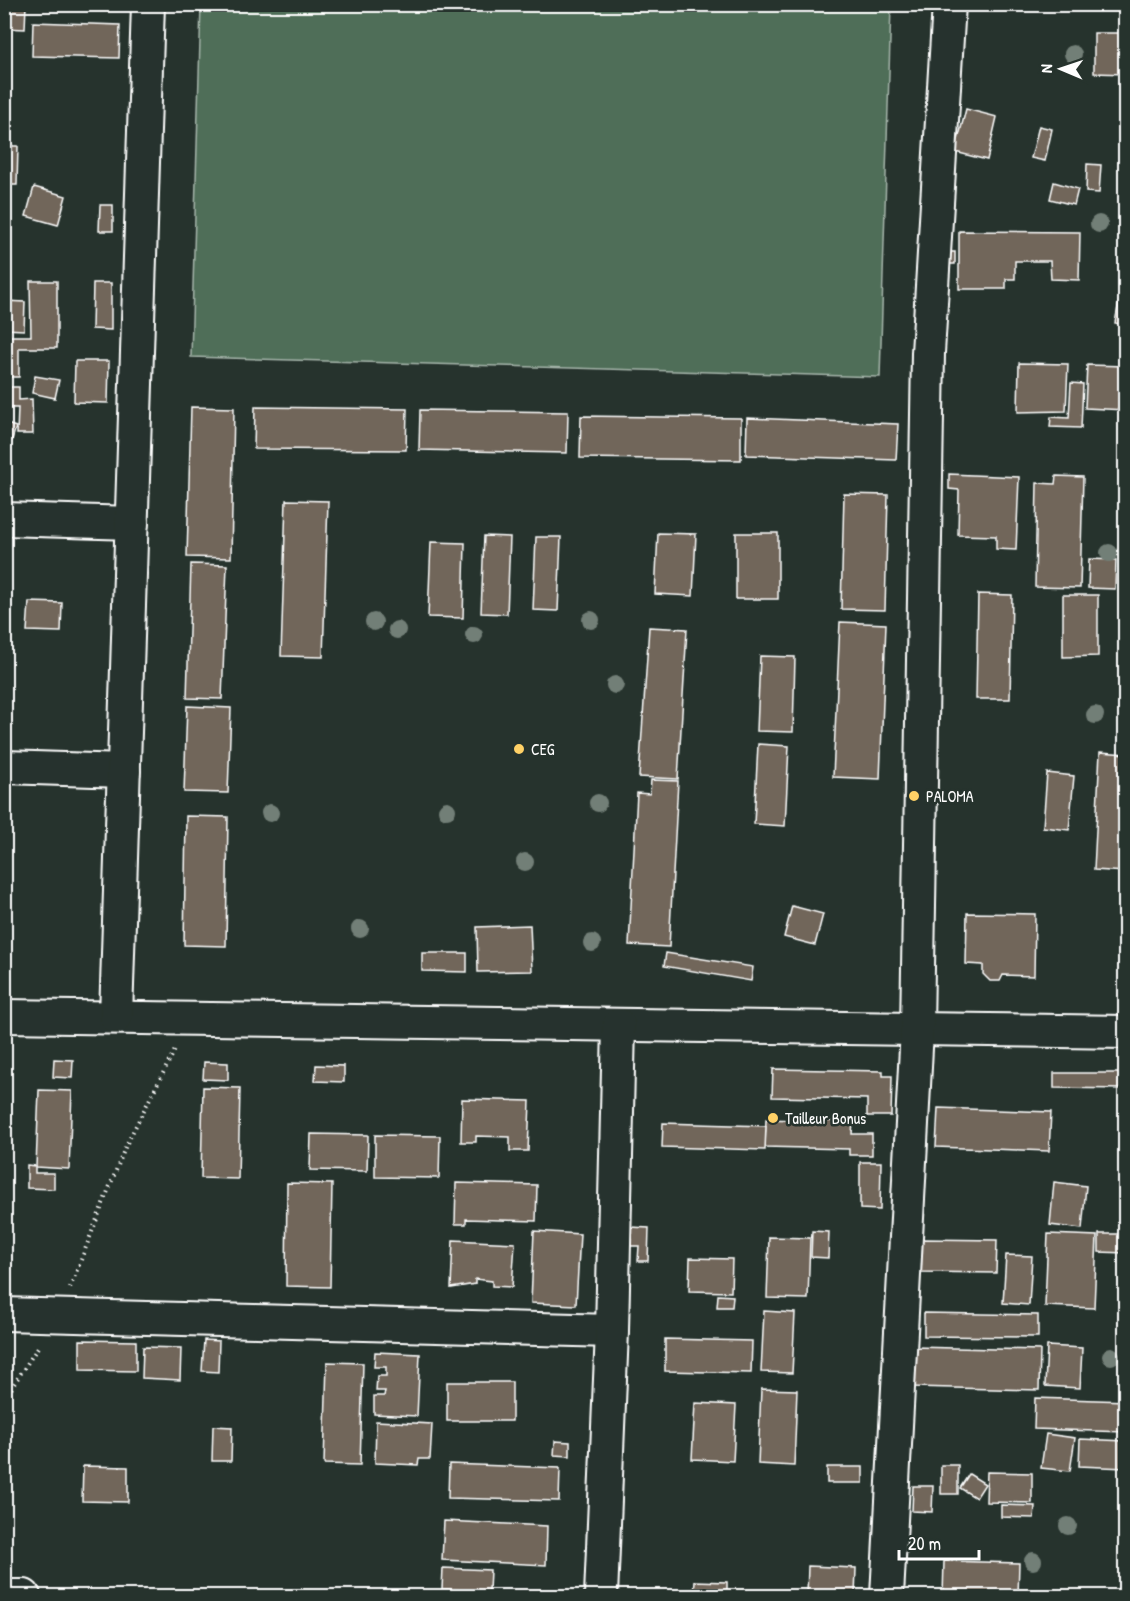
<svg xmlns="http://www.w3.org/2000/svg" width="1130" height="1601" font-family="'Patrick Hand',sans-serif">
  <style>
    .green { fill: #4f6e58; stroke: #a7b6ac; stroke-width: 1.5 }
    .building { fill: #71665a; stroke: #fff; stroke-width: 1.5 }
    .lines { fill: none; stroke-linecap: round; stroke-linejoin: round }
    .street-casing { stroke: #fff; stroke-width: 36 }
    .path { stroke: #fff; stroke-width: 4; stroke-dasharray: 1.5 4.5; stroke-linecap: butt }
    .street { stroke: #26332d; stroke-width: 32 }
    .tree { fill: #727f77 }
    .poi-dot { fill: #ffd166; stroke: #26332d; stroke-width: 2 }
    .labels { text-anchor: middle; dominant-baseline: central; stroke-width: 5; stroke-linejoin: round; paint-order: stroke }
    .poi-label { font-size: 16px; fill: #fff; stroke: #26332d; text-anchor: start }
  </style>
  <rect width="100%" height="100%" fill="#26332d"/>
  <filter id="ink" filterUnits="userSpaceOnUse"><feTurbulence type="fractalNoise" baseFrequency=".0167" numOctaves="2"/><feDisplacementMap in="SourceGraphic" scale="12" xChannelSelector="R" yChannelSelector="G"/><feConvolveMatrix kernelMatrix="1 2 1 2 8 2 1 2 1" color-interpolation-filters="sRGB"/></filter>
  <g filter="url(#ink)">
    <path class="green" d="M 201,5 L 891,5 L 880,377 L 191,357 Z"/>
    <g class="building">
      <path d="M 4,4 L 26,4 L 25,29 L 4,28 Z"/>
      <path d="M 1039,4 L 1093,4 L 1092,8 Z"/>
      <path d="M 33,22 L 120,25 L 119,58 L 32,56 Z"/>
      <path d="M 1094,33 L 1126,33 L 1126,74 L 1094,73 Z"/>
      <path d="M 4,79 L 7,79 L 4,123 Z"/>
      <path d="M 966,109 L 997,117 L 987,160 L 955,152 Z"/>
      <path d="M 1039,126 L 1052,129 L 1045,161 L 1031,158 Z"/>
      <path d="M 4,146 L 18,146 L 17,185 L 4,185 Z"/>
      <path d="M 1087,164 L 1101,165 L 1099,193 L 1086,192 Z"/>
      <path d="M 1054,182 L 1078,189 L 1074,205 L 1050,199 Z"/>
      <path d="M 34,187 L 66,196 L 58,225 L 26,216 Z"/>
      <path d="M 100,205 L 113,205 L 113,231 L 99,231 Z"/>
      <path d="M 959,231 L 1080,232 L 1079,280 L 1051,279 L 1050,261 L 1015,261 L 1015,279 L 1006,279 L 1006,289 L 959,289 Z"/>
      <path d="M 945,252 L 955,252 L 955,264 L 944,264 Z"/>
      <path d="M 30,281 L 57,281 L 57,348 L 19,348 L 19,377 L 4,377 L 4,336 L 31,336 Z"/>
      <path d="M 93,283 L 111,283 L 111,330 L 92,329 Z"/>
      <path d="M 4,301 L 25,302 L 24,330 L 4,329 Z"/>
      <path d="M 1119,301 L 1126,302 L 1126,325 L 1115,323 Z"/>
      <path d="M 75,361 L 109,361 L 108,403 L 74,402 Z"/>
      <path d="M 1019,363 L 1068,364 L 1066,411 L 1018,412 Z"/>
      <path d="M 1087,365 L 1126,366 L 1126,410 L 1085,408 Z"/>
      <path d="M 35,376 L 59,380 L 55,398 L 32,393 Z"/>
      <path d="M 1071,383 L 1083,384 L 1081,428 L 1050,427 L 1051,417 L 1069,418 Z"/>
      <path d="M 4,387 L 19,387 L 19,400 L 32,399 L 33,434 L 17,434 L 18,408 L 4,408 Z"/>
      <path d="M 191,407 L 234,408 L 231,558 L 187,557 Z"/>
      <path d="M 255,407 L 407,409 L 406,450 L 254,449 Z"/>
      <path d="M 420,410 L 568,412 L 567,453 L 419,450 Z"/>
      <path d="M 581,416 L 741,418 L 741,460 L 580,458 Z"/>
      <path d="M 747,418 L 898,424 L 896,460 L 746,455 Z"/>
      <path d="M 4,423 L 16,427 L 8,452 L 4,451 Z"/>
      <rect x="4" y="464" width="5" height="24"/>
      <path d="M 949,474 L 1019,477 L 1016,550 L 996,549 L 996,536 L 958,535 L 959,490 L 949,489 Z"/>
      <path d="M 1056,476 L 1083,477 L 1080,588 L 1035,587 L 1037,483 L 1055,484 Z"/>
      <path d="M 844,494 L 888,495 L 885,610 L 841,609 Z"/>
      <path d="M 286,500 L 328,501 L 323,657 L 281,656 Z"/>
      <path d="M 658,533 L 696,534 L 693,596 L 655,594 Z"/>
      <rect x="736" y="533" width="42" height="66"/>
      <path d="M 484,536 L 510,537 L 507,614 L 481,613 Z"/>
      <path d="M 536,537 L 561,537 L 558,611 L 533,610 Z"/>
      <path d="M 431,542 L 465,543 L 463,618 L 428,617 Z"/>
      <path d="M 1089,559 L 1116,560 L 1115,589 L 1088,588 Z"/>
      <path d="M 191,564 L 227,565 L 222,699 L 187,698 Z"/>
      <path d="M 978,594 L 1012,595 L 1010,699 L 976,699 Z"/>
      <path d="M 1063,595 L 1098,595 L 1098,656 L 1063,657 Z"/>
      <path d="M 29,602 L 62,603 L 61,632 L 27,631 Z"/>
      <path d="M 840,622 L 886,624 L 880,779 L 833,777 Z"/>
      <path d="M 649,627 L 687,629 L 678,779 L 639,777 Z"/>
      <path d="M 760,656 L 795,657 L 793,732 L 757,731 Z"/>
      <path d="M 187,706 L 231,708 L 228,793 L 184,792 Z"/>
      <path d="M 758,744 L 789,746 L 785,826 L 754,824 Z"/>
      <path d="M 1100,752 L 1126,754 L 1126,872 L 1094,870 Z"/>
      <path d="M 1047,773 L 1074,776 L 1069,830 L 1043,827 Z"/>
      <path d="M 4,775 L 5,775 L 4,881 Z"/>
      <path d="M 651,780 L 678,781 L 669,947 L 629,945 L 637,793 L 650,794 Z"/>
      <path d="M 186,816 L 228,817 L 226,946 L 184,945 Z"/>
      <path d="M 792,906 L 823,914 L 815,945 L 784,937 Z"/>
      <path d="M 967,913 L 1035,914 L 1034,976 L 1003,975 L 1000,981 L 990,981 L 983,974 L 983,965 L 966,964 Z"/>
      <path d="M 530,925 L 532,971 L 478,972 L 477,927 Z"/>
      <path d="M 4,926 L 8,926 L 9,971 L 4,972 Z"/>
      <path d="M 422,953 L 467,953 L 467,972 L 422,971 Z"/>
      <path d="M 666,953 L 753,967 L 751,981 L 664,966 Z"/>
      <path d="M 54,1059 L 73,1060 L 72,1078 L 53,1077 Z"/>
      <path d="M 204,1062 L 228,1063 L 228,1080 L 203,1079 Z"/>
      <path d="M 316,1065 L 344,1066 L 344,1082 L 315,1081 Z"/>
      <path d="M 773,1069 L 883,1071 L 883,1076 L 892,1076 L 891,1116 L 867,1116 L 867,1099 L 772,1097 Z"/>
      <path d="M 1054,1073 L 1126,1073 L 1126,1089 L 1054,1088 Z"/>
      <path d="M 203,1087 L 240,1088 L 238,1179 L 201,1178 Z"/>
      <path d="M 39,1090 L 72,1091 L 69,1169 L 36,1167 Z"/>
      <path d="M 462,1099 L 530,1101 L 528,1151 L 510,1151 L 510,1137 L 476,1136 L 476,1142 L 461,1142 Z"/>
      <path d="M 938,1108 L 1051,1112 L 1049,1151 L 936,1147 Z"/>
      <path d="M 766,1119 L 853,1122 L 852,1134 L 872,1134 L 872,1155 L 849,1155 L 849,1149 L 765,1147 Z"/>
      <path d="M 663,1123 L 766,1126 L 765,1150 L 662,1147 Z"/>
      <path d="M 311,1134 L 368,1135 L 367,1171 L 310,1170 Z"/>
      <path d="M 375,1135 L 440,1136 L 439,1178 L 375,1177 Z"/>
      <path d="M 860,1162 L 881,1162 L 880,1210 L 860,1209 Z"/>
      <path d="M 27,1165 L 35,1166 L 35,1173 L 54,1173 L 54,1189 L 27,1188 Z"/>
      <path d="M 1054,1182 L 1086,1186 L 1082,1229 L 1050,1225 Z"/>
      <path d="M 287,1183 L 332,1184 L 330,1287 L 286,1286 Z"/>
      <path d="M 456,1183 L 537,1185 L 536,1221 L 466,1219 L 466,1224 L 455,1224 Z"/>
      <path d="M 630,1227 L 649,1228 L 648,1261 L 638,1261 L 639,1246 L 630,1246 Z"/>
      <path d="M 534,1231 L 580,1234 L 576,1305 L 531,1303 Z"/>
      <path d="M 812,1231 L 829,1232 L 828,1258 L 811,1257 Z"/>
      <path d="M 1048,1234 L 1097,1236 L 1094,1308 L 1045,1306 Z"/>
      <path d="M 1099,1234 L 1126,1234 L 1126,1253 L 1099,1252 Z"/>
      <path d="M 769,1237 L 810,1238 L 808,1299 L 767,1298 Z"/>
      <path d="M 921,1239 L 997,1240 L 996,1273 L 921,1272 Z"/>
      <path d="M 453,1240 L 515,1243 L 512,1287 L 492,1286 L 492,1281 L 475,1279 L 475,1284 L 451,1288 Z"/>
      <path d="M 1006,1255 L 1032,1256 L 1029,1305 L 1003,1303 Z"/>
      <path d="M 690,1258 L 732,1259 L 731,1292 L 689,1291 Z"/>
      <path d="M 718,1295 L 733,1296 L 732,1307 L 717,1307 Z"/>
      <path d="M 764,1311 L 795,1313 L 792,1373 L 761,1372 Z"/>
      <path d="M 924,1313 L 1038,1315 L 1038,1337 L 924,1336 Z"/>
      <path d="M 665,1339 L 752,1341 L 751,1373 L 665,1371 Z"/>
      <path d="M 80,1340 L 136,1341 L 136,1371 L 80,1370 Z"/>
      <path d="M 204,1340 L 219,1341 L 218,1372 L 202,1371 Z"/>
      <path d="M 1047,1346 L 1082,1348 L 1080,1388 L 1045,1386 Z"/>
      <path d="M 143,1347 L 181,1348 L 180,1380 L 142,1378 Z"/>
      <path d="M 914,1347 L 1040,1350 L 1039,1390 L 913,1387 Z"/>
      <path d="M 375,1352 L 420,1354 L 417,1416 L 374,1414 L 374,1396 L 384,1396 L 385,1391 L 376,1391 L 377,1376 L 386,1376 L 386,1367 L 374,1367 Z"/>
      <path d="M 327,1362 L 363,1363 L 360,1465 L 324,1464 Z"/>
      <rect x="447" y="1382" width="65" height="39"/>
      <path d="M 761,1389 L 797,1390 L 794,1466 L 758,1464 Z"/>
      <path d="M 1035,1398 L 1126,1401 L 1126,1432 L 1034,1429 Z"/>
      <path d="M 695,1403 L 736,1405 L 733,1461 L 692,1459 Z"/>
      <path d="M 376,1421 L 432,1424 L 430,1459 L 419,1459 L 418,1465 L 375,1463 Z"/>
      <path d="M 213,1426 L 232,1427 L 231,1461 L 212,1461 Z"/>
      <path d="M 1046,1434 L 1075,1438 L 1070,1471 L 1041,1468 Z"/>
      <path d="M 1080,1439 L 1126,1441 L 1126,1468 L 1079,1466 Z"/>
      <path d="M 555,1441 L 570,1442 L 570,1456 L 554,1455 Z"/>
      <path d="M 449,1464 L 560,1468 L 559,1501 L 448,1498 Z"/>
      <rect x="941" y="1465" width="17" height="29"/>
      <path d="M 83,1466 L 128,1467 L 128,1502 L 82,1501 Z"/>
      <rect x="827" y="1467" width="36" height="16"/>
      <path d="M 987,1472 L 1032,1473 L 1032,1503 L 986,1502 Z"/>
      <path d="M 969,1474 L 985,1484 L 976,1498 L 960,1488 Z"/>
      <path d="M 913,1486 L 933,1486 L 932,1512 L 912,1511 Z"/>
      <path d="M 1001,1505 L 1035,1506 L 1034,1518 L 1001,1517 Z"/>
      <path d="M 444,1521 L 547,1526 L 546,1565 L 442,1560 Z"/>
      <path d="M 944,1561 L 1019,1563 L 1018,1596 L 943,1596 Z"/>
      <path d="M 808,1566 L 856,1568 L 855,1596 L 807,1596 Z"/>
      <path d="M 443,1568 L 490,1570 L 489,1591 L 442,1589 Z"/>
      <path d="M 695,1581 L 727,1582 L 727,1596 L 694,1596 Z"/>
    </g>
    <g class="lines">
      <defs>
        <g id="street">
          <path d="M 4,519 L 132,523"/>
          <path d="M 4,767 L 124,771"/>
          <path d="M 4,1016 L 1126,1032"/>
          <path d="M 116,1017 L 148,4"/>
          <path d="M 4,1314 L 612,1331"/>
          <path d="M 4,1596 L 24,1596"/>
          <path d="M 601,1596 L 612,1331 L 619,1025"/>
          <path d="M 887,1596 L 917,1029 L 928,353 L 949,4"/>
        </g>
      </defs>
      <use href="#street" class="street-casing"/>
      <g class="path">
        <path d="M 70,1288 L 126,1145 L 176,1048"/>
        <path d="M 4,1412 L 12,1387 L 40,1344"/>
      </g>
      <use href="#street" class="street"/>
    </g>
    <g class="tree">
      <circle cx="1073" cy="54" r="9"/>
      <circle cx="1099" cy="224" r="9"/>
      <circle cx="1109" cy="553" r="9"/>
      <circle cx="591" cy="620" r="9"/>
      <circle cx="374" cy="622" r="9"/>
      <circle cx="397" cy="630" r="9"/>
      <circle cx="474" cy="635" r="9"/>
      <circle cx="615" cy="685" r="9"/>
      <circle cx="1095" cy="715" r="9"/>
      <circle cx="598" cy="803" r="9"/>
      <circle cx="447" cy="810" r="9"/>
      <circle cx="270" cy="813" r="9"/>
      <circle cx="525" cy="862" r="9"/>
      <circle cx="360" cy="929" r="9"/>
      <circle cx="592" cy="943" r="9"/>
      <circle cx="1111" cy="1356" r="9"/>
      <circle cx="1068" cy="1526" r="9"/>
      <circle cx="1033" cy="1561" r="9"/>
    </g>
  </g>
  <g class="poi-dot">
    <circle cx="519" cy="749" r="6"/>
    <circle cx="914" cy="796" r="6"/>
    <circle cx="773" cy="1118" r="6"/>
  </g>
  <g class="labels">
    <g class="poi-label">
      <text x="531" y="749">CEG</text>
      <text x="926" y="796">PALOMA</text>
      <text x="785" y="1118">Tailleur Bonus</text>
    </g>
  </g>
  <rect width="1130" height="1601" fill="none" stroke="#26332d" stroke-width="24"/>
  <rect x="12" y="12" width="1106" height="1577" fill="none" stroke="#fff" stroke-width="2" filter="url(#ink)"/>
  <g transform="translate(1061 69) rotate(272)" stroke="#26332d" stroke-width="4.5" paint-order="stroke">
  <path d="M0-4.5L10 22L0 15L-10 22Z" fill="#ffffff"/>
  <text y="-9" font-size="16" font-weight="bold" text-anchor="middle" fill="#ffffff">N</text>
  </g>
  <path d="M899 1550v9h80v-9" fill="none" stroke="#ffffff" stroke-width="3"/>
  <text x="908" y="1550" font-size="18" fill="#ffffff" stroke="#26332d" stroke-width="4.5" paint-order="stroke">20 m</text>
</svg>
